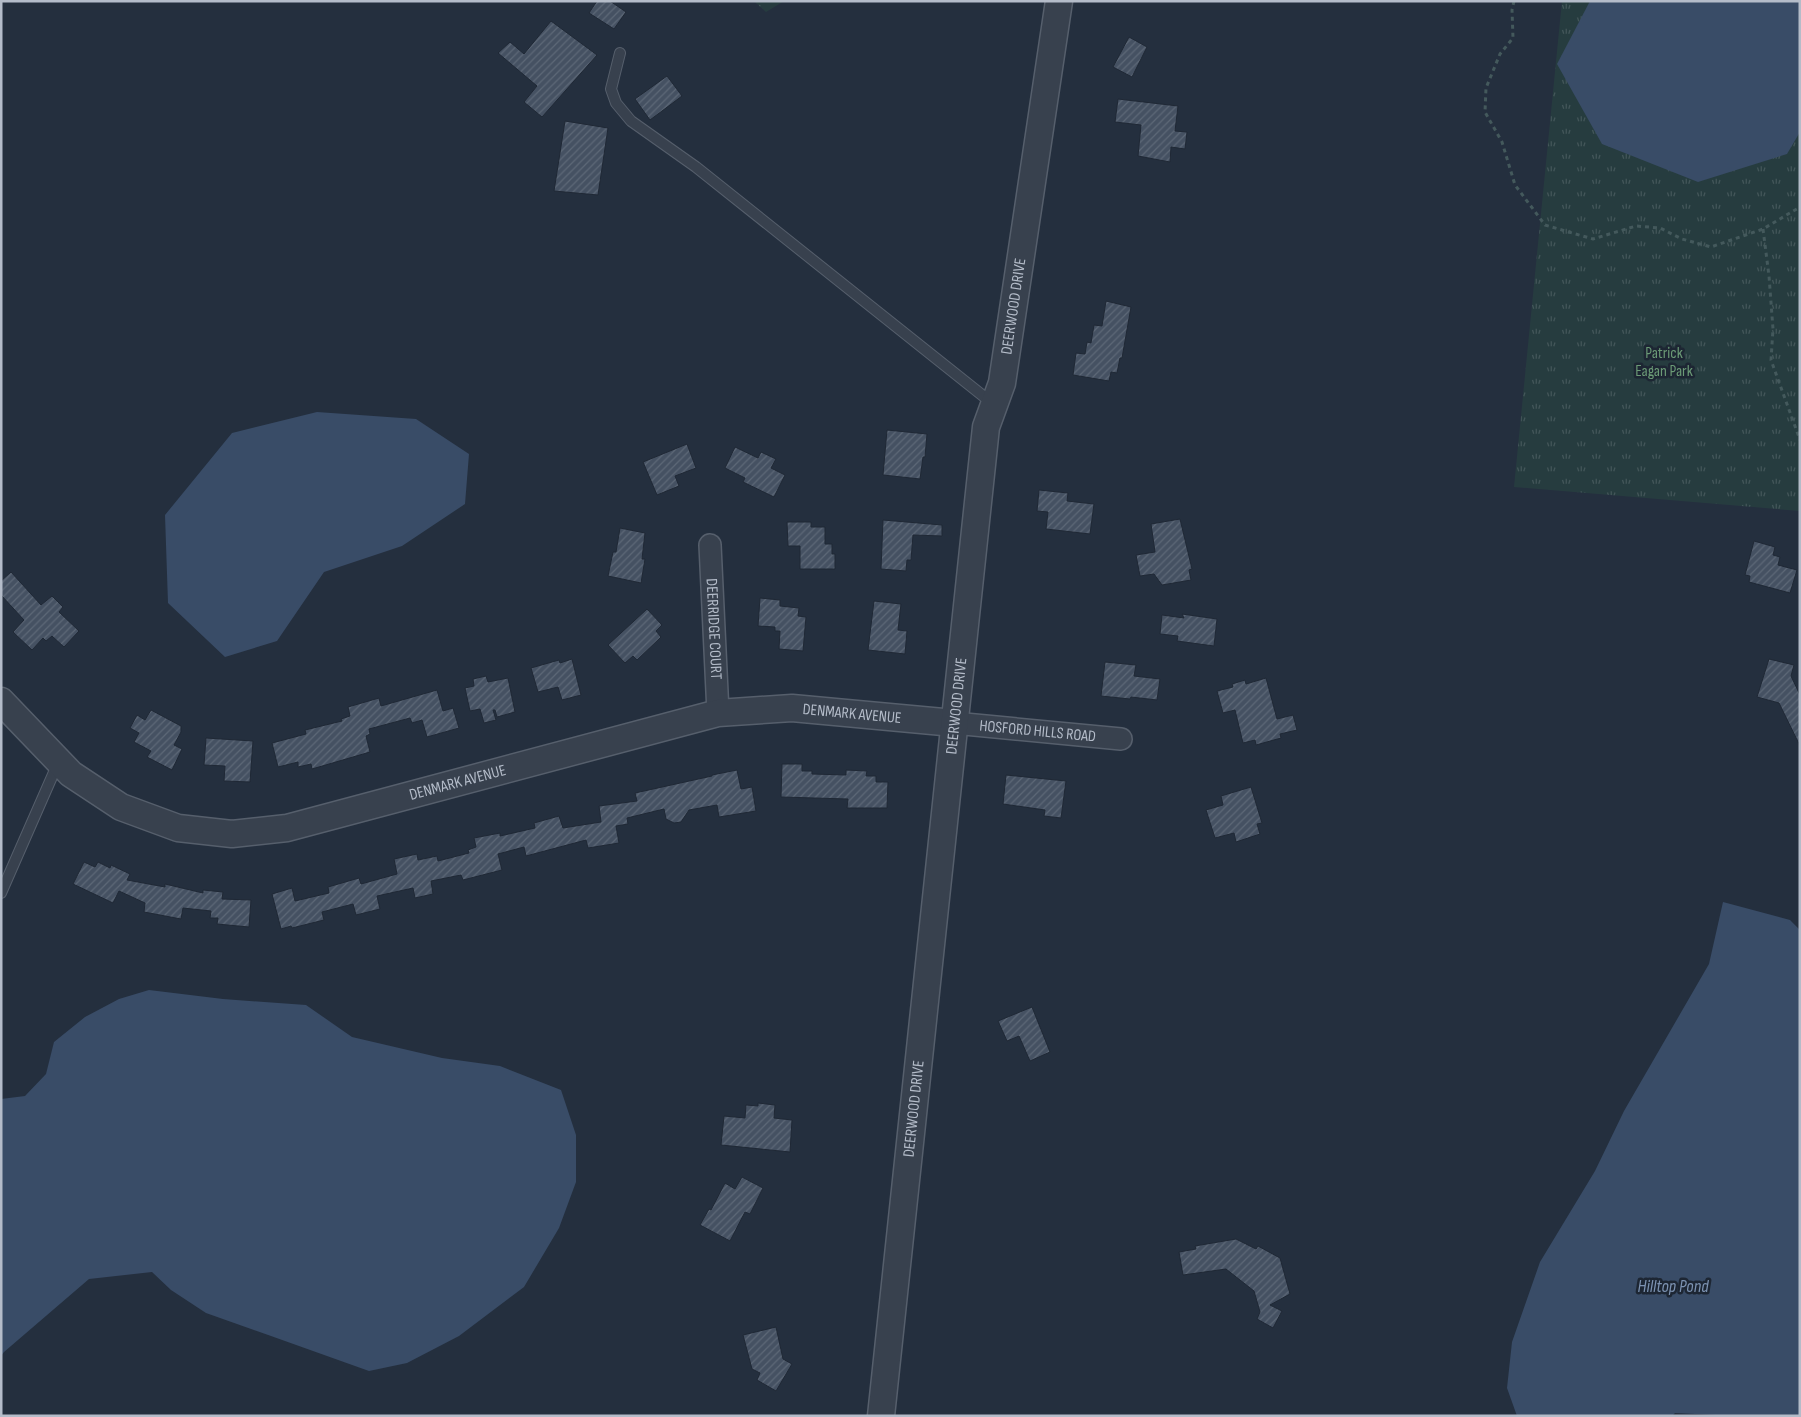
<svg xmlns="http://www.w3.org/2000/svg" width="1801" height="1417" font-family="'Sofia Sans Condensed',sans-serif">
  <style>
    .grass { fill: url(#grass-tufts) }
    .water { fill: #394c67 }
    .building { fill: url(#building-hatch); stroke: #1f2835 }
    .lines { fill: none; stroke-linecap: round; stroke-linejoin: round }
    .service-casing { stroke: #565f6c; stroke-width: 12 }
    .minor-casing { stroke: #565f6c; stroke-width: 24 }
    .tertiary-casing { stroke: #565f6c; stroke-width: 29 }
    .path { stroke: #44595c; stroke-width: 3; stroke-dasharray: 4 4; stroke-linecap: butt }
    .service { stroke: #38414e; stroke-width: 10 }
    .minor { stroke: #38414e; stroke-width: 21 }
    .tertiary { stroke: #38414e; stroke-width: 26 }
    .labels { text-anchor: middle; dominant-baseline: central; stroke-width: 5; stroke-linejoin: round; paint-order: stroke }
    .street-label { font-size: 16px; fill: #b4bcc9; stroke: #1d2633 }
    .park-label { font-size: 16px; fill: #6b9a76; stroke: #1d2633 }
    .water-label { font-size: 18px; font-style: italic; fill: #7c92b1; stroke: #1d2633 }
  </style>
  <defs>
    <pattern id="grass-tufts" width="24" height="20" patternUnits="userSpaceOnUse" patternTransform="scale(1.25)"><rect width="24" height="20" fill="#263c3f"/><path d="M3 7l-1-3M5 7V3M7 7l1-3M15 17l-1-3M17 17v-4M19 17l1-3" fill="none" stroke="#435659"/></pattern>
    <pattern id="building-hatch" width="6" height="6" patternUnits="userSpaceOnUse" patternTransform="scale(1.25)"><rect width="6" height="6" fill="#455162"/><path d="M-1 1l2-2M0 6l6-6M5 7l2-2" fill="none" stroke="#5d6877"/></pattern>
  </defs>
  <rect width="100%" height="100%" fill="#242f3e"/>
  <g class="grass">
    <path d="M 754,1 L 784,1 L 766,12 Z"/>
    <path d="M 1562,1 L 1800,1 L 1800,511 L 1514,487 Z"/>
  </g>
  <g class="water">
    <path d="M 1590,1 L 1800,1 L 1800,132 L 1787,154 L 1698,182 L 1602,144 L 1557,64 Z"/>
    <path d="M 317,412 L 416,419 L 469,454 L 465,504 L 402,546 L 324,572 L 277,641 L 225,657 L 168,603 L 165,515 L 232,433 Z"/>
    <path d="M 1723,902 L 1790,920 L 1800,930 L 1800,1416 L 1735,1416 L 1675,1413 L 1672,1416 L 1517,1416 L 1507,1388 L 1512,1342 L 1540,1262 L 1595,1171 L 1624,1111 L 1709,964 Z"/>
    <path d="M 149,990 L 223,999 L 306,1005 L 352,1037 L 442,1058 L 500,1066 L 561,1090 L 576,1135 L 576,1182 L 559,1228 L 524,1287 L 459,1336 L 407,1363 L 369,1371 L 271,1336 L 206,1313 L 171,1290 L 152,1272 L 89,1279 L 4,1352 L 1,1356 L 1,1099 L 25,1096 L 46,1074 L 54,1042 L 85,1017 L 119,999 Z"/>
  </g>
  <g class="building">
    <path d="M 597,1 L 610,1 L 626,12 L 614,29 L 589,13 Z"/>
    <path d="M 551,21 L 597,55 L 542,117 L 524,102 L 537,86 L 498,53 L 510,42 L 524,54 Z"/>
    <path d="M 1129,37 L 1147,47 L 1132,77 L 1113,67 Z"/>
    <path d="M 667,76 L 682,96 L 650,120 L 635,99 Z"/>
    <path d="M 1118,99 L 1178,106 L 1175,131 L 1187,132 L 1185,149 L 1171,147 L 1170,162 L 1138,156 L 1141,125 L 1115,122 Z"/>
    <path d="M 565,121 L 608,128 L 598,195 L 554,191 Z"/>
    <path d="M 1106,301 L 1131,307 L 1122,358 L 1120,358 L 1117,373 L 1111,372 L 1109,381 L 1073,375 L 1076,353 L 1085,354 L 1087,342 L 1091,343 L 1094,325 L 1102,326 Z"/>
    <path d="M 887,430 L 927,434 L 925,457 L 923,457 L 920,479 L 883,475 Z"/>
    <path d="M 687,444 L 696,468 L 675,476 L 679,486 L 657,495 L 643,462 Z"/>
    <path d="M 735,447 L 758,458 L 761,452 L 776,459 L 771,468 L 785,475 L 774,497 L 743,482 L 745,478 L 725,468 Z"/>
    <path d="M 1039,490 L 1068,493 L 1067,501 L 1094,504 L 1090,534 L 1046,529 L 1048,512 L 1037,511 Z"/>
    <path d="M 1180,519 L 1192,569 L 1189,570 L 1191,580 L 1162,585 L 1154,574 L 1140,576 L 1136,555 L 1155,552 L 1151,524 Z"/>
    <path d="M 883,520 L 942,525 L 942,536 L 913,535 L 911,560 L 907,560 L 906,571 L 881,569 Z"/>
    <path d="M 787,522 L 811,522 L 811,527 L 825,527 L 825,544 L 832,544 L 832,554 L 835,554 L 835,569 L 800,569 L 800,546 L 788,546 Z"/>
    <path d="M 620,528 L 645,533 L 642,559 L 645,559 L 641,583 L 608,576 L 613,552 L 616,552 Z"/>
    <path d="M 1754,541 L 1775,547 L 1773,555 L 1780,557 L 1778,565 L 1797,570 L 1790,593 L 1749,582 L 1750,576 L 1745,575 Z"/>
    <path d="M 11,572 L 41,605 L 52,596 L 63,607 L 59,612 L 79,631 L 64,647 L 52,636 L 46,641 L 43,638 L 32,650 L 13,632 L 24,620 L 1,595 L 1,581 Z"/>
    <path d="M 760,598 L 780,600 L 780,606 L 799,608 L 798,616 L 806,617 L 803,651 L 779,649 L 780,631 L 775,631 L 775,627 L 758,626 Z"/>
    <path d="M 874,601 L 901,604 L 898,630 L 907,631 L 905,654 L 868,650 Z"/>
    <path d="M 647,609 L 662,625 L 656,631 L 661,637 L 637,660 L 633,656 L 625,663 L 608,645 Z"/>
    <path d="M 1182,614 L 1217,619 L 1214,646 L 1177,641 L 1178,636 L 1160,634 L 1162,615 L 1184,618 Z"/>
    <path d="M 572,659 L 581,695 L 562,700 L 558,687 L 538,692 L 531,668 L 559,660 L 560,663 Z"/>
    <path d="M 1769,659 L 1794,665 L 1791,676 L 1800,695 L 1800,746 L 1779,703 L 1757,697 Z"/>
    <path d="M 1105,662 L 1136,665 L 1134,676 L 1160,679 L 1157,700 L 1131,697 L 1130,699 L 1101,696 Z"/>
    <path d="M 486,676 L 488,682 L 508,678 L 515,712 L 497,717 L 495,710 L 493,710 L 496,720 L 484,723 L 480,709 L 470,711 L 465,688 L 474,686 L 473,679 Z"/>
    <path d="M 1266,678 L 1277,719 L 1293,715 L 1297,730 L 1280,734 L 1281,738 L 1256,745 L 1255,740 L 1243,743 L 1235,710 L 1223,713 L 1217,691 L 1233,687 L 1232,684 L 1245,680 L 1246,684 Z"/>
    <path d="M 437,690 L 443,711 L 453,708 L 459,728 L 427,737 L 422,720 L 412,723 L 410,718 L 369,729 L 370,734 L 366,736 L 370,752 L 312,769 L 311,764 L 298,767 L 298,762 L 278,767 L 272,743 L 306,734 L 305,730 L 342,721 L 341,719 L 350,716 L 348,707 L 379,698 L 381,706 Z"/>
    <path d="M 151,710 L 181,726 L 181,732 L 174,745 L 182,749 L 172,770 L 147,757 L 151,751 L 134,742 L 139,733 L 130,728 L 137,715 L 145,720 Z"/>
    <path d="M 206,738 L 253,741 L 250,782 L 224,781 L 225,766 L 204,765 Z"/>
    <path d="M 782,764 L 802,764 L 802,771 L 812,771 L 812,774 L 846,775 L 846,770 L 867,771 L 866,776 L 876,776 L 876,782 L 888,782 L 887,808 L 847,808 L 848,799 L 781,797 Z"/>
    <path d="M 737,770 L 741,789 L 752,787 L 756,811 L 719,817 L 717,805 L 689,810 L 681,822 L 674,823 L 666,819 L 664,809 L 627,818 L 628,824 L 616,826 L 619,843 L 588,848 L 586,840 L 526,856 L 524,847 L 498,854 L 502,870 L 463,880 L 461,875 L 431,881 L 433,894 L 415,898 L 413,888 L 377,896 L 380,909 L 356,915 L 353,904 L 322,912 L 324,920 L 292,928 L 291,926 L 281,929 L 272,894 L 292,888 L 295,901 L 329,893 L 328,887 L 359,878 L 361,884 L 397,874 L 394,859 L 417,854 L 418,860 L 437,856 L 438,861 L 469,853 L 468,850 L 476,847 L 474,838 L 500,833 L 500,836 L 535,828 L 534,823 L 559,816 L 563,828 L 601,822 L 599,806 L 637,801 L 635,793 L 712,776 L 712,775 Z"/>
    <path d="M 1006,775 L 1066,781 L 1061,818 L 1044,816 L 1045,810 L 1003,804 Z"/>
    <path d="M 1251,787 L 1262,823 L 1257,824 L 1260,834 L 1236,842 L 1234,833 L 1215,838 L 1206,810 L 1223,805 L 1221,796 Z"/>
    <path d="M 84,862 L 95,867 L 98,862 L 110,868 L 111,865 L 130,874 L 127,880 L 165,887 L 165,884 L 203,893 L 203,890 L 223,892 L 222,899 L 251,900 L 249,927 L 217,924 L 218,918 L 210,918 L 211,911 L 183,908 L 181,919 L 144,912 L 145,903 L 119,891 L 113,903 L 73,884 Z"/>
    <path d="M 1032,1007 L 1050,1052 L 1030,1061 L 1019,1036 L 1007,1041 L 998,1021 Z"/>
    <path d="M 758,1103 L 775,1105 L 774,1118 L 792,1120 L 790,1152 L 721,1145 L 724,1116 L 745,1118 L 746,1105 L 758,1106 Z"/>
    <path d="M 742,1177 L 763,1188 L 750,1214 L 745,1212 L 730,1241 L 700,1225 L 709,1209 L 711,1210 L 725,1183 L 735,1189 Z"/>
    <path d="M 1236,1239 L 1256,1249 L 1258,1246 L 1280,1258 L 1290,1294 L 1270,1305 L 1282,1311 L 1273,1328 L 1257,1319 L 1260,1312 L 1254,1291 L 1226,1269 L 1183,1275 L 1179,1252 L 1196,1249 L 1195,1246 Z"/>
    <path d="M 776,1327 L 783,1359 L 792,1364 L 776,1391 L 757,1380 L 760,1373 L 752,1369 L 743,1335 Z"/>
  </g>
  <g class="lines">
    <defs>
      <g id="service">
        <path d="M 620,53 L 611,89 L 616,103 L 631,121 L 696,167 L 992,403"/>
        <path d="M 1,893 L 58,763"/>
      </g>
      <g id="minor">
        <path id="s1" d="M 710,545 L 718,713"/>
        <path id="s2" d="M 954,723 L 1121,739"/>
      </g>
      <g id="tertiary">
        <path id="s3" d="M 1,701 L 71,774 L 121,807 L 178,828 L 232,834 L 287,828 L 718,713 L 792,708 L 954,723"/>
        <path id="s4" d="M 881,1416 L 986,427 L 1002,383 L 1059,1"/>
      </g>
    </defs>
    <use href="#service" class="service-casing"/>
    <use href="#minor" class="minor-casing"/>
    <use href="#tertiary" class="tertiary-casing"/>
    <g class="path">
      <path d="M 1514,1 L 1512,10 L 1513,38 L 1500,54 L 1486,88 L 1485,112 L 1502,142 L 1515,185 L 1545,225 L 1593,239 L 1636,226 L 1660,228 L 1682,239 L 1711,247 L 1763,229 L 1800,207"/>
      <path d="M 1763,229 L 1769,276 L 1773,329 L 1771,360 L 1800,440"/>
    </g>
    <use href="#service" class="service"/>
    <use href="#minor" class="minor"/>
    <use href="#tertiary" class="tertiary"/>
  </g>
  <g class="labels">
    <g class="street-label">
      <text stroke="none"><textPath href="#s4" startOffset="1119">DEERWOOD DRIVE</textPath></text>
      <text stroke="none"><textPath href="#s1" startOffset="84">DEERRIDGE COURT</textPath></text>
      <text stroke="none"><textPath href="#s4" startOffset="714">DEERWOOD DRIVE</textPath></text>
      <text stroke="none"><textPath href="#s3" startOffset="912">DENMARK AVENUE</textPath></text>
      <text stroke="none"><textPath href="#s2" startOffset="84">HOSFORD HILLS ROAD</textPath></text>
      <text stroke="none"><textPath href="#s3" startOffset="508">DENMARK AVENUE</textPath></text>
      <text stroke="none"><textPath href="#s4" startOffset="309">DEERWOOD DRIVE</textPath></text>
    </g>
    <g class="park-label">
      <text x="1664" y="353">Patrick<tspan x="1664" dy="18">Eagan Park</tspan></text>
    </g>
    <g class="water-label">
      <text x="1673" y="1286">Hilltop Pond</text>
    </g>
  </g>
  <rect width="1801" height="1417" fill="none" stroke="#b4bcc9" stroke-width="5"/>
</svg>
